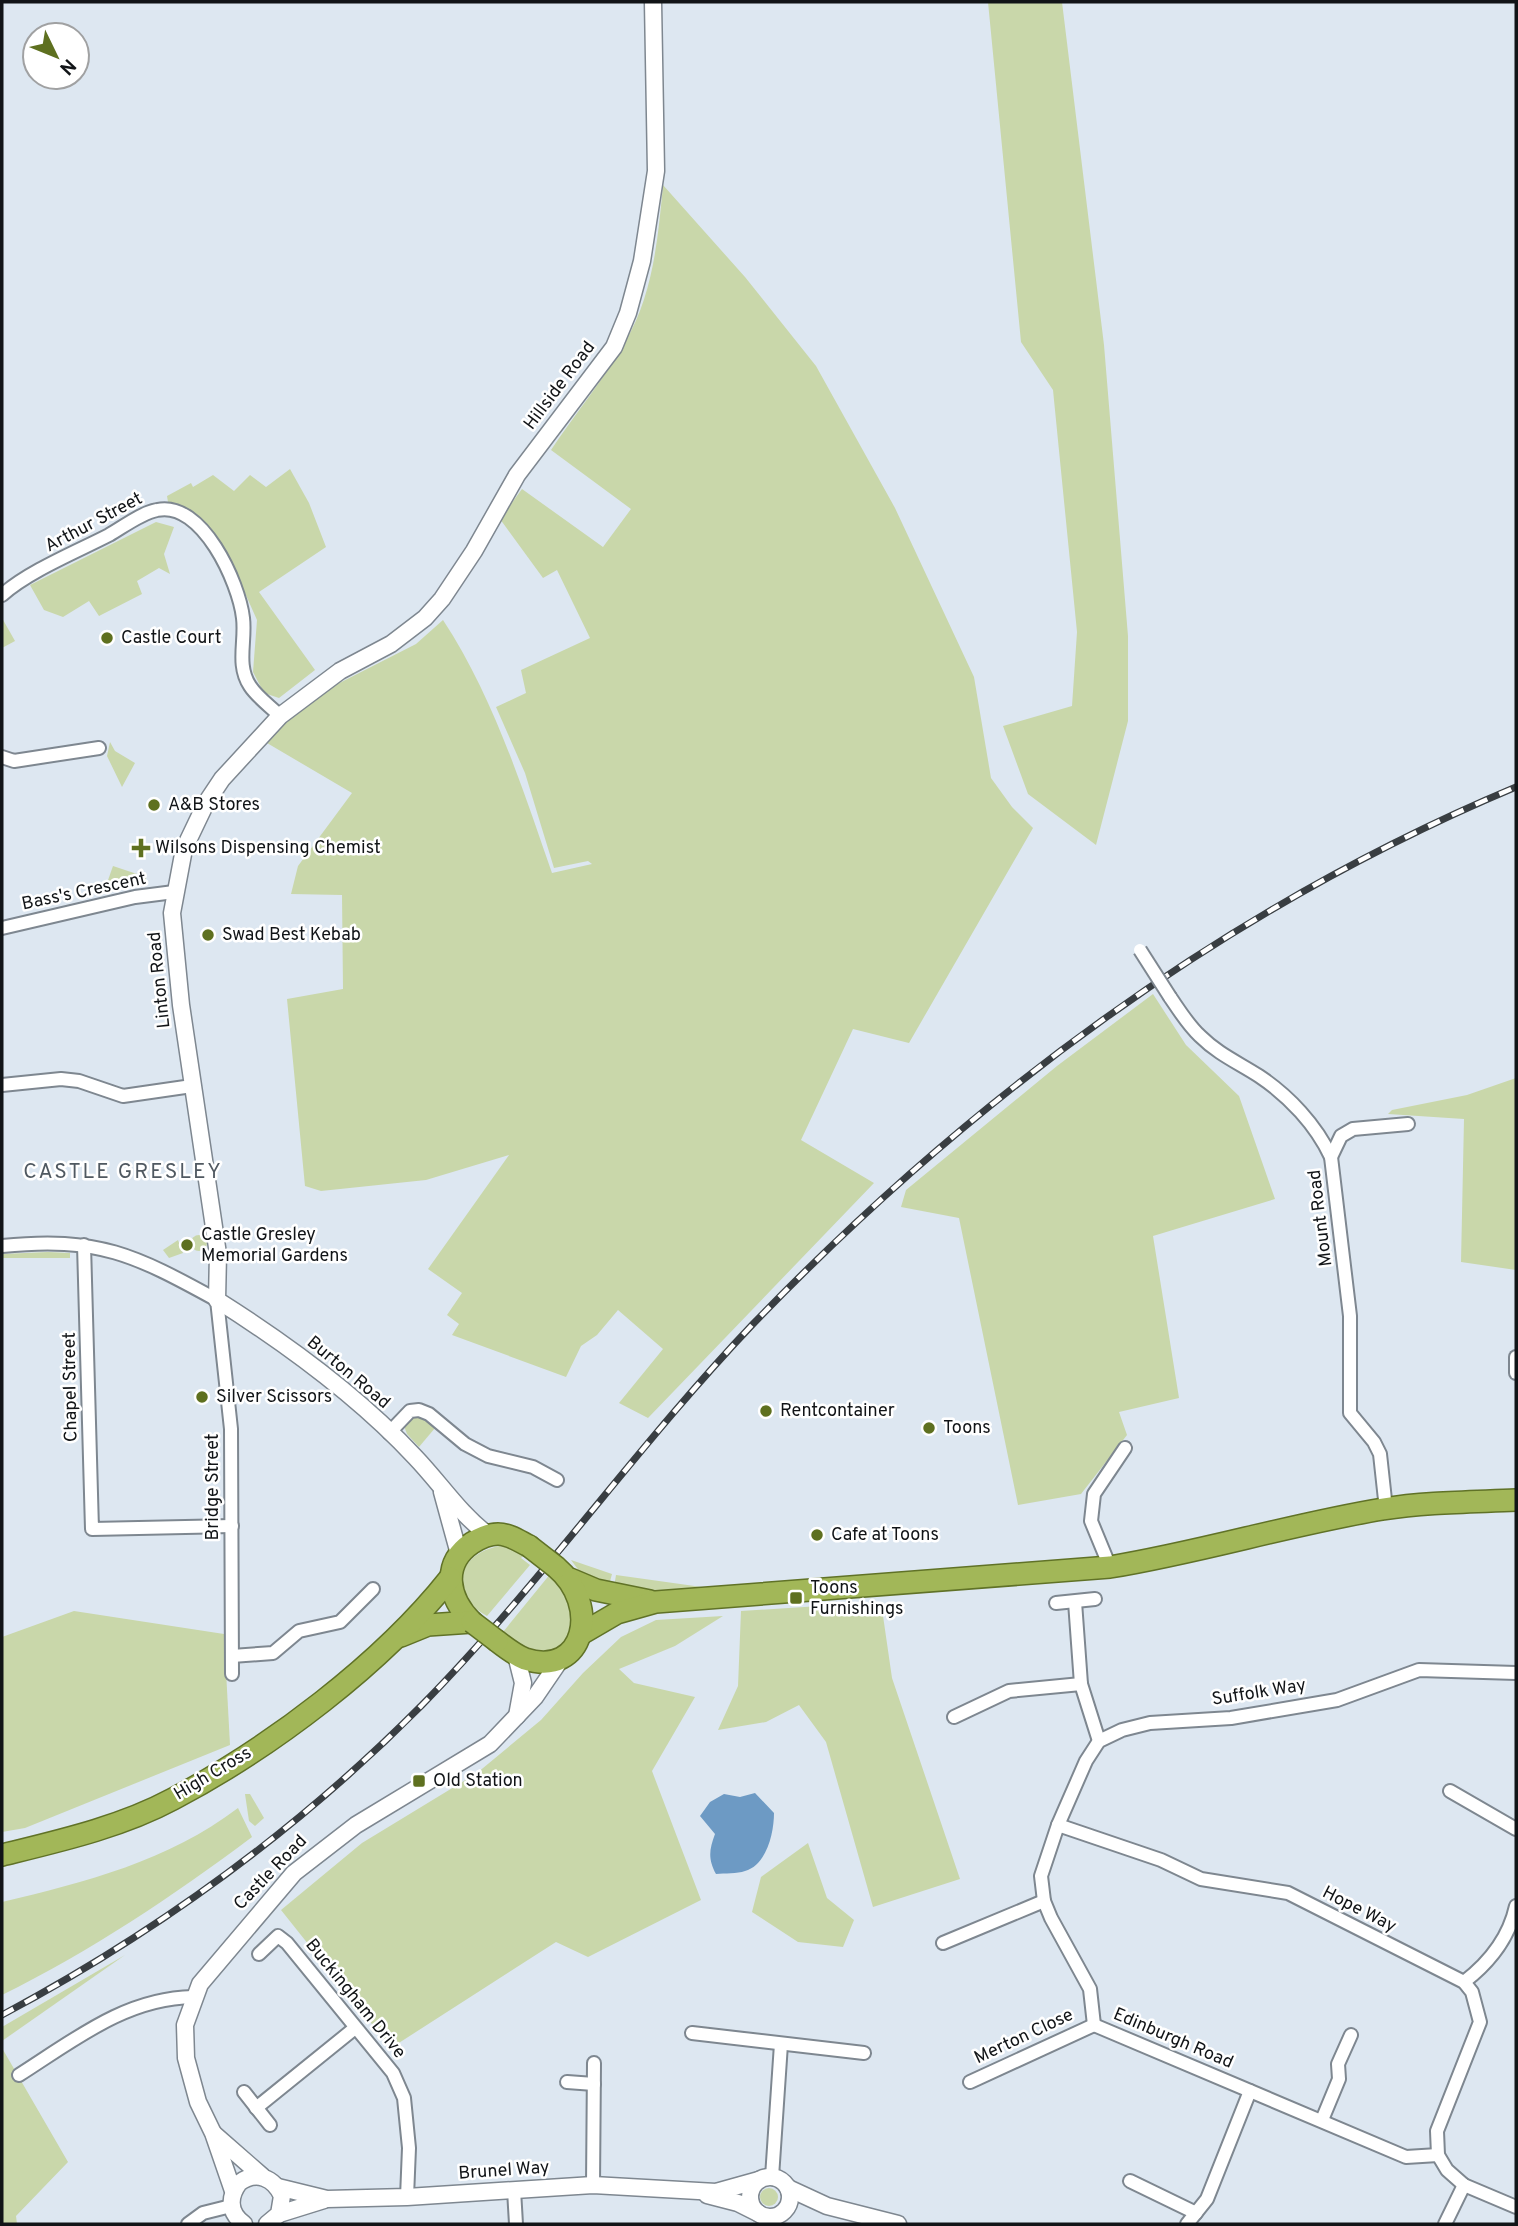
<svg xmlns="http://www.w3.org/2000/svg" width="1518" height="2226" font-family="Overpass,sans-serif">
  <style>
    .green { fill: #c9d7aa }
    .water { fill: #6d9ac4 }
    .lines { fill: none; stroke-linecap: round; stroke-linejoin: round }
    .minor-casing { stroke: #7e8790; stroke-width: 16 }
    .tertiary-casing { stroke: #7e8790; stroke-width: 19 }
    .trunk-casing { stroke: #607227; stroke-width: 24 }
    .minor { stroke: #fff; stroke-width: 12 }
    .tertiary { stroke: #fff; stroke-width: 16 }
    .trunk { stroke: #a2b758; stroke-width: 21 }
    .rail-casing { stroke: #393e42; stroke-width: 7 }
    .rail { stroke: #fff; stroke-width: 4.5; stroke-dasharray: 13; stroke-linecap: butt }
    .minor-bridge-casing { stroke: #7e8790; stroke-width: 16; stroke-linecap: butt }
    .trunk-bridge-casing { stroke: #607227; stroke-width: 24; stroke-linecap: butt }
    .minor-bridge { stroke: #fff; stroke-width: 12 }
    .trunk-bridge { stroke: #a2b758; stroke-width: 21 }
    .poi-dot { fill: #5e701f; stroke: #fff; stroke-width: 2.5 }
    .labels { text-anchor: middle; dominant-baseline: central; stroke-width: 5; stroke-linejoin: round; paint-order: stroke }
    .street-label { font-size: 18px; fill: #111417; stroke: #fff }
    .poi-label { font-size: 18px; fill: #111417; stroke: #fff; text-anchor: start }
    .quarter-label { font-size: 21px; letter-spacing: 2px; fill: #505961; stroke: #fff }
  </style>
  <rect width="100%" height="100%" fill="#dde7f1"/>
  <g class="green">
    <path d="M 988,2 L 1062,2 L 1104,345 L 1128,636 L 1128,721 L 1096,845 L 1028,794 L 1003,726 L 1072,706 L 1077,632 L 1053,390 L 1021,342 Z"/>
    <path d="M 663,185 L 745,277 L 816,366 L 895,508 L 974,677 L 991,778 L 1012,807 L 1033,828 L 909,1043 L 853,1029 L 801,1140 L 874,1183 L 648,1418 L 619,1403 L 663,1349 L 618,1310 L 597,1335 L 581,1346 L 566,1377 L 452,1335 L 459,1324 L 447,1315 L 462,1293 L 428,1269 L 509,1155 L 426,1180 L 321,1191 L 305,1186 L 287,999 L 343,989 L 342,895 L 291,894 L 298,866 L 352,793 L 267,743 L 308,699 L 416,644 L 443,620 C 493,696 522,787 552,873 L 592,864 L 588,861 L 554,868 L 525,773 L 496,707 L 526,693 L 521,670 L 590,638 L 557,570 L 543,578 L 500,519 L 522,489 L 603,547 L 631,509 L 551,450 C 575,414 604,379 625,342 C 653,295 658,239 663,185 Z"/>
    <path d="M 290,469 L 309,503 L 326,547 L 259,592 L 315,670 L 279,698 L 264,693 L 253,672 L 257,620 L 228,555 L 225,557 C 210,530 200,510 168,502 L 167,496 L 191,483 L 193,487 L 213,475 L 234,491 L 250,475 L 266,487 Z"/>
    <path d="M 156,522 L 174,527 L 164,554 L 170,574 L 159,568 L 137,581 L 142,594 L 99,616 L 89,601 L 63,617 L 44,610 L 30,585 Z"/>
    <path d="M 2,618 L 15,641 L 2,648 Z"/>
    <path d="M 110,742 L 115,751 L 135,763 L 122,787 L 107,756 Z"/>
    <path d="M 113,866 L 146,877 L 146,881 L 108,889 L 107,883 Z"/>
    <path d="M 1153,994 L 1186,1045 L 1239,1096 L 1275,1199 L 1153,1236 L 1179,1398 L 1119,1412 L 1127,1435 L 1081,1494 L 1018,1505 L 959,1218 L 901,1207 L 906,1190 L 1057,1066 Z"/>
    <path d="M 1516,1078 L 1516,1270 L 1461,1262 L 1464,1119 L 1388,1114 L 1392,1110 L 1467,1095 Z"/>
    <circle cx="199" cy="1243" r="8"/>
    <path d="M 178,1240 L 183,1253 L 169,1258 L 163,1250 Z"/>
    <path d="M 48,1252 L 70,1253 L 70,1258 L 2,1258 L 2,1254 Z"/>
    <path d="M 419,1416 L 435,1428 L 419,1447 L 407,1434 L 404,1426 L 411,1418 Z"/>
    <path d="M 508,1545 L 526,1553 L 521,1558 L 530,1565 L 487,1616 C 442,1591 461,1548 508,1545 Z"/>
    <path d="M 571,1560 L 612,1574 L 609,1585 L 580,1572 Z"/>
    <path d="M 551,1573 L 576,1608 L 570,1641 C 538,1662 531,1655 503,1632 Z"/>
    <path d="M 616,1575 L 716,1589 L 636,1591 L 614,1587 Z"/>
    <path d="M 881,1602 L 892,1678 L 960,1879 L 873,1907 L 826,1742 L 799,1705 L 766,1722 L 718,1730 L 738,1686 L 741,1611 Z"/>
    <path d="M 74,1611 L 224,1634 L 230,1745 L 25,1828 L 2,1832 L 2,1637 Z"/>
    <path d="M 723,1616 L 675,1646 L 619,1669 L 634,1683 L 695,1697 L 652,1771 L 701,1900 L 588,1957 L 556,1942 L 391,2048 L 281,1910 L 362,1843 L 477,1773 L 541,1720 L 583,1673 L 621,1637 L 656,1620 Z"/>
    <path d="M 245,1794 L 250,1794 L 264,1818 L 255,1826 L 249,1821 Z"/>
    <path d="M 238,1808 L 252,1837 C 172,1897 91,1951 2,1995 L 2,1902 C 86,1882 168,1861 238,1808 Z"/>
    <path d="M 808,1843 L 827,1898 L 854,1920 L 843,1947 L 798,1942 L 752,1912 L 761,1877 Z"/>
    <path d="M 125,1955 L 2,2041 L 2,2027 Z"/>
    <path d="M 2,2048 L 68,2162 L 16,2216 L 17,2224 L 2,2224 Z"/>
    <circle cx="769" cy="2197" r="9"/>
  </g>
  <path class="water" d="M 755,1793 L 774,1813 C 774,1832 767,1865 745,1871 C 737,1874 725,1873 716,1874 C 708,1859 709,1850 715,1834 L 700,1816 L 710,1802 L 724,1794 L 740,1797 Z"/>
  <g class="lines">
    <defs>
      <g id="minor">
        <path d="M 2,595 C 29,571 76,552 109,535 C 123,527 141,513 157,510 C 202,500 239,583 243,618 C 246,641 236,665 250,686 C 257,697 271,707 280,716"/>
        <path d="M 2,757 L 14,761 L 99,748"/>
        <path d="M 2,928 L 135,897 L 174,892"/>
        <path d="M 1170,997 C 1179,1010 1188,1025 1200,1036 C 1218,1054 1239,1063 1259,1076 C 1289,1096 1316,1125 1331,1157 L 1350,1316 L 1350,1413 L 1374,1442 L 1380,1454 L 1386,1509"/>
        <path d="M 2,1085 L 61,1079 L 79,1081 L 123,1096 L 192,1086"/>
        <path d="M 1331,1157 L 1341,1136 L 1353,1129 L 1408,1124"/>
        <path d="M 84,1245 L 92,1529 L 232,1526"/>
        <path d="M 2,1246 C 98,1236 135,1255 217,1300 L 231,1429 L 232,1674"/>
        <path d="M 1516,1357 L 1516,1373"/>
        <path d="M 389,1433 L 410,1411 L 419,1410 L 429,1414 L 465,1444 L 488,1456 L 533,1467 L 557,1480"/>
        <path d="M 1110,1567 L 1091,1521 L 1094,1494 L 1125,1448"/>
        <path d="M 1075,1602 L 1081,1684 L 1099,1741"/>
        <path d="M 1056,1603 L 1095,1599"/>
        <path d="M 232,1656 L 273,1653 L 299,1631 L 340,1622 L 373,1589"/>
        <path d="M 954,1717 L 1009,1691 L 1081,1684"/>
        <path d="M 1450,1791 L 1516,1829"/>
        <path d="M 1058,1825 L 1161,1860 L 1201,1879 L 1288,1893 L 1464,1982 L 1472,1992 L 1480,2022 L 1437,2131 L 1438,2155 L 1447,2170 L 1464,2185 L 1516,2207"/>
        <path d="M 943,1943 L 1044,1901"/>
        <path d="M 259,1954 L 278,1936 L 287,1943 L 393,2073 L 404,2098 L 409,2148 L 407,2197"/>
        <path d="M 1464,1982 C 1490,1962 1509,1938 1516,1906"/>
        <path d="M 1094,2025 L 1090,1989 L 1051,1918 L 1044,1901 L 1041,1876 L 1058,1825 L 1086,1761 L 1099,1741 L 1122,1730 L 1150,1723 L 1231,1718 L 1337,1700 L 1419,1670 L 1516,1673"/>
        <path d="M 1094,2025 L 1406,2157 L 1438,2155"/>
        <path d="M 692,2033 L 864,2053"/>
        <path d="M 19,2075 C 74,2040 126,1998 193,1997"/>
        <path d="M 567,2082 L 594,2084"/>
        <path d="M 970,2082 L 1094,2025"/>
        <path d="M 244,2092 L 270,2125"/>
        <path d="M 256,2108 L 355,2028"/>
        <path d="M 1322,2120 L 1339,2079 L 1338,2064 L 1351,2035"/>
        <path d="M 772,2177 L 781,2044"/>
        <path d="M 1130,2181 L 1196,2213"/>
        <path d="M 593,2185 L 594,2063"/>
        <path d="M 514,2190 L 516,2224"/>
        <path d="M 188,2224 L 203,2213 L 231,2206"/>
        <path d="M 768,2224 L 770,2218"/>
        <path d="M 1187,2224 L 1207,2199 L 1250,2091"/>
        <path d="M 1445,2224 L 1464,2185"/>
      </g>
      <g id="tertiary">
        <path d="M 442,1492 L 459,1554"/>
        <path d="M 488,1535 C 459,1513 440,1483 415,1457 C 360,1398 285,1343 217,1300 L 218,1254 L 181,1005 L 172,913 L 184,849 L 206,803 L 222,779 L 280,716 L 340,671 L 391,644 L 425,618 L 442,599 L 474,551 L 517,475 L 614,347 L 628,313 L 642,261 L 656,171 L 653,2"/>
        <path d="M 516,1655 L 523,1683 L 517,1716"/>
        <path d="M 214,2134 L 262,2176"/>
        <circle cx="770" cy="2197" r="20"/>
        <path d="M 278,2187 L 327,2199 L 407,2197 L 593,2185 L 716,2192 L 759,2180"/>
        <path d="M 788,2188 L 827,2206 L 898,2224"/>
        <path d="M 233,2191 L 213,2133 L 198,2102 L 186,2058 L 185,2025 L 200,1984 L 294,1873 L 356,1825 L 490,1744 L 535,1697 L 563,1656"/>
        <path d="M 707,2195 L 738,2203 L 758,2213"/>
        <path d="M 279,2214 L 324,2200"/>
        <path d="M 244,2224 C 229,2213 228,2198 239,2183 C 256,2170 274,2178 282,2196 L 279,2214 L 267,2224"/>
      </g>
      <g id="trunk">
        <path d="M 570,1579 L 596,1590 L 650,1601"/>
        <path d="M 472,1622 C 448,1598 441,1564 472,1543 C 480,1538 489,1534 498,1534 C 509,1534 519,1541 529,1546"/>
        <path d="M 581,1634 L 617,1613 L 656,1602 L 1110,1567 C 1202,1552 1291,1524 1383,1509 C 1426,1502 1472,1502 1516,1500"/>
        <path d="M 401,1636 L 428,1625 L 472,1622"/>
        <path d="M 497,1641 C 506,1648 515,1655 525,1659 C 585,1678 601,1605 556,1567"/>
        <path d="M 2,1855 C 59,1841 121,1827 173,1799 C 270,1748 382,1664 450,1578"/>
      </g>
    </defs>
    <use href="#minor" class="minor-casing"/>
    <use href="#tertiary" class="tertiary-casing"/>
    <use href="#trunk" class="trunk-casing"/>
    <use href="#minor" class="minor"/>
    <use href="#tertiary" class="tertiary"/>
    <use href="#trunk" class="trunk"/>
    <defs>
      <path id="rail" d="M 2,2015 C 156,1933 299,1829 422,1705 C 540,1585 637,1446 753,1324 C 970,1099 1227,908 1516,787"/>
    </defs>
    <use href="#rail" class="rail-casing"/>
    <use href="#rail" class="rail"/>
    <defs>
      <path id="minor-bridge" d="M 1140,950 L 1170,997"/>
      <g id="trunk-bridge">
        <path d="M 529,1546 L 556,1567"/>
        <path d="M 472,1622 L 497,1641"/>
      </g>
    </defs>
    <use href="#minor-bridge" class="minor-bridge-casing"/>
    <use href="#trunk-bridge" class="trunk-bridge-casing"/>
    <use href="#minor-bridge" class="minor-bridge"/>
    <use href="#trunk-bridge" class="trunk-bridge"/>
  </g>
  <g class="poi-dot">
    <circle cx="107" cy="638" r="7"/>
    <circle cx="154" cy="805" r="7"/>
    <path d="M137.5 837.5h7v7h7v7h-7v7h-7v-7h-7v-7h7z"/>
    <circle cx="208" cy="935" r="7"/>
    <circle cx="187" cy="1245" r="7"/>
    <circle cx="202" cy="1397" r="7"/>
    <circle cx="766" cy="1411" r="7"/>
    <circle cx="929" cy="1428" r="7"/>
    <circle cx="817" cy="1535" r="7"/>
    <rect x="789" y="1591" width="14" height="14" rx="3.5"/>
    <rect x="412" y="1774" width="14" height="14" rx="3.5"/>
  </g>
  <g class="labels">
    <g class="street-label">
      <text transform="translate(560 386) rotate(-53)">Hillside Road</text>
      <text transform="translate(94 523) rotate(-28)">Arthur Street</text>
      <text transform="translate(84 892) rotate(-12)">Bass's Crescent</text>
      <text transform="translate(160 980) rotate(-96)">Linton Road</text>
      <text transform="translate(1321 1218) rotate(-97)">Mount Road</text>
      <text transform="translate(348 1373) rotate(40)">Burton Road</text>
      <text transform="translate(71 1387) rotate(-91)">Chapel Street</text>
      <text transform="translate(213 1487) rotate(-90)">Bridge Street</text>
      <text transform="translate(1259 1693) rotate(-9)">Suffolk Way</text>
      <text transform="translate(213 1774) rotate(-31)">High Cross</text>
      <text transform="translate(271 1873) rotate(-46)">Castle Road</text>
      <text transform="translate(1359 1910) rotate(27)">Hope Way</text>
      <text transform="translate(355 1999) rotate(51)">Buckingham Drive</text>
      <text transform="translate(1024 2037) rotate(-25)">Merton Close</text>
      <text transform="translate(1173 2039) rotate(23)">Edinburgh Road</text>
      <text transform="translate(504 2171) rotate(-4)">Brunel Way</text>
    </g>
    <g class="poi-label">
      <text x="121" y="638">Castle Court</text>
      <text x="168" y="805">A&amp;B Stores</text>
      <text x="155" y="848">Wilsons Dispensing Chemist</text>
      <text x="222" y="935">Swad Best Kebab</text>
      <text x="201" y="1235">Castle Gresley<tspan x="201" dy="21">Memorial Gardens</tspan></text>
      <text x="216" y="1397">Silver Scissors</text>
      <text x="780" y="1411">Rentcontainer</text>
      <text x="943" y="1428">Toons</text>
      <text x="831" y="1535">Cafe at Toons</text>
      <text x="810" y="1588">Toons<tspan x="810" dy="21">Furnishings</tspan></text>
      <text x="433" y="1781">Old Station</text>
    </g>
    <g class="quarter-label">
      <text x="123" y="1172">CASTLE GRESLEY</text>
    </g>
  </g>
  <rect width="1518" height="2226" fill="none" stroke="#111417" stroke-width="7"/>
  <g transform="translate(56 56) rotate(133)"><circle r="33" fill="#ffffff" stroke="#a0a1a2" stroke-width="2"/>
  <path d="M0-5L12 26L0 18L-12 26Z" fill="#5e701f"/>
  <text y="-10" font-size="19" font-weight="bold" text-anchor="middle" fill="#111417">N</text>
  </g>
</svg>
